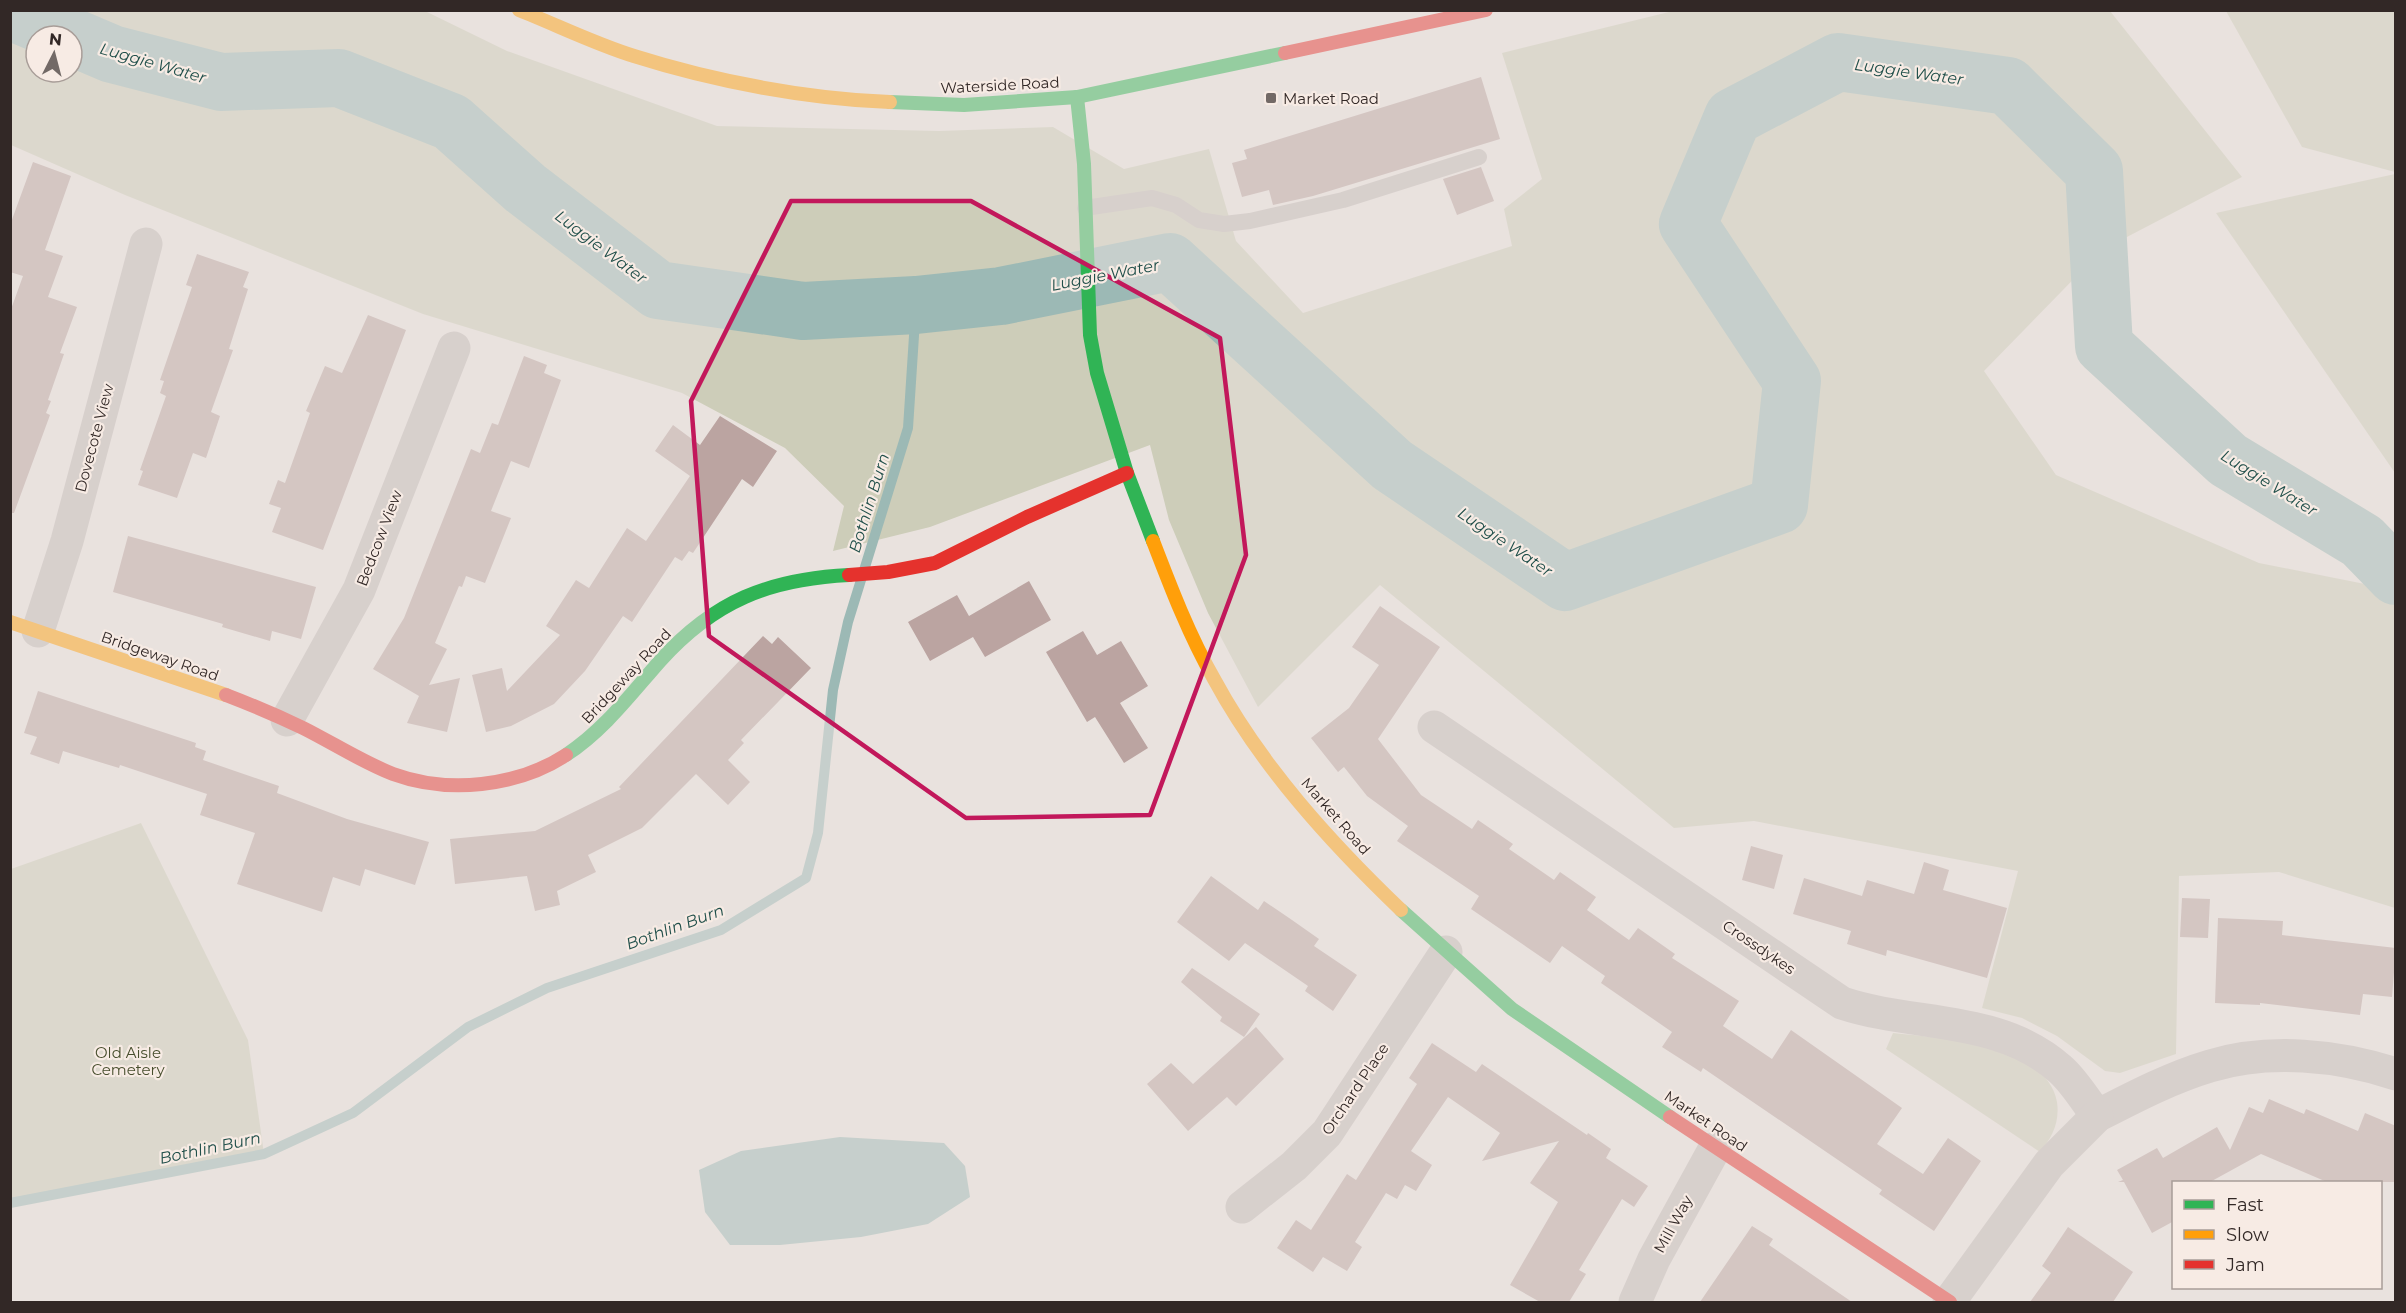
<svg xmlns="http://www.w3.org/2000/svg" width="2406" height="1313" font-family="Montserrat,sans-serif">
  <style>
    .green { fill: #cdcdb9; fill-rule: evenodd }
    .water { fill: #9cb9b5 }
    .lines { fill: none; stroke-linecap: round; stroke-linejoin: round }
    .stream { stroke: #9cb9b5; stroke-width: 10 }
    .river { stroke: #9cb9b5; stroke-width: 58 }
    .building { fill: #bba4a1 }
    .lane { stroke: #c2bab7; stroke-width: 16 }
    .street { stroke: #c2bab7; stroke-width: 33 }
    .fast { stroke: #30b455; stroke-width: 14 }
    .slow { stroke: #ff9f0a; stroke-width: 14 }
    .jam { stroke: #e5322d; stroke-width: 14 }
    .marked { fill: none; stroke: #c2185b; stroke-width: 4.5; stroke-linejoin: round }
    .poi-dot { fill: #726966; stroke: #f7ebe4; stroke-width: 2 }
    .labels { text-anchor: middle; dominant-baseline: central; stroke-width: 4.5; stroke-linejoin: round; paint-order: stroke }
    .street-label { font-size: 15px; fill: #322826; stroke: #f7ebe4 }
    .poi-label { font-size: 15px; fill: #322826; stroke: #f7ebe4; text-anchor: start }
    .park-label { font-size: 15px; fill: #474e2d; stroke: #f7ebe4 }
    .water-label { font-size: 16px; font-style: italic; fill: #204f4a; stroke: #f7ebe4 }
  </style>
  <rect width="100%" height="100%" fill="#e9e2de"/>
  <g class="green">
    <path d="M 11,11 L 425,11 L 507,51 L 717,126 L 939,131 L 1053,127 L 1124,169 L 1209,149 L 1236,241 L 1303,313 L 1512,246 L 1504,209 L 1542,179 L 1502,53 L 1673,11 L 2110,11 L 2242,177 L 2102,250 L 1984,371 L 2056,475 L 2259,563 L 2395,590 L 2395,908 L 2279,872 L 2179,876 L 2176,1054 L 2120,1073 L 2105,1071 L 2057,1036 L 2022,1018 L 1982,1008 L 2018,871 L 1754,821 L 1674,828 L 1380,585 L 1258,707 L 1208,613 L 1169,520 L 1150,445 L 930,527 L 833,551 L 844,506 L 785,448 L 682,393 L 423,314 L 125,195 L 11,145 ZM 36,36 L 72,36 L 72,72 L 36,72 Z"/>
    <path d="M 2226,11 L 2395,11 L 2395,172 L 2302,147 Z"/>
    <path d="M 2395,174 L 2396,174 L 2395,473 L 2216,213 Z"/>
    <path d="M 141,823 L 248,1040 L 264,1154 L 11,1203 L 11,869 Z"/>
    <path d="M 1893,1033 C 1940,1038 2046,1043 2057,1102 C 2060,1122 2052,1138 2040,1152 L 1886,1049 Z"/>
  </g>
  <path class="water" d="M 840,1137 L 944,1143 L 965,1166 L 970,1197 L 928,1224 L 861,1237 L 780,1245 L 730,1245 L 705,1212 L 699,1170 L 741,1151 Z"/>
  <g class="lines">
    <path class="stream" d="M 10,1203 L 264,1154 L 353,1113 L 468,1027 L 547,988 L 721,930 L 806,878 L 818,833 L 833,690 L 848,622 L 908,428 L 916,305"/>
    <g class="river">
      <path d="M 10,11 L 70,36"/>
      <path d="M 72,37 L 112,54 L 221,82 L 339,78 L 451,122 L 525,188 L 658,290 L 803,311 L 916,305 L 1001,296 L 1170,262 L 1392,465 L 1565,582 L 1779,505 L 1792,381 L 1688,224 L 1733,117 L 1838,62 L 2008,86 L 2094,171 L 2104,346 L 2228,460 L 2362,541 L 2396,576"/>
    </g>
  </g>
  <g class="building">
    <path d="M 1481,77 L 1500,139 L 1313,196 L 1273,205 L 1269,190 L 1242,197 L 1232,163 L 1247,159 L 1244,150 Z"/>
    <path d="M 33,162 L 71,176 L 45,250 L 63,256 L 48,297 L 77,307 L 60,353 L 64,354 L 48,400 L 51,401 L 46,413 L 50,415 L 14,513 L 10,513 L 10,312 L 23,276 L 10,272 L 10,225 Z"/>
    <path d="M 1481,167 L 1494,201 L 1457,215 L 1443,179 Z"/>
    <path d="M 197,254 L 249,272 L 243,287 L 248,289 L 229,349 L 233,350 L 211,412 L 220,416 L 206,458 L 193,453 L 177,498 L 138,485 L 143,471 L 140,470 L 166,396 L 160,393 L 164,381 L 160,380 L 192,287 L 186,285 Z"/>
    <path d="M 368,315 L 406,330 L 323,550 L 272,532 L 281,508 L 269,504 L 278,480 L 285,483 L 310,413 L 306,411 L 325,366 L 342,373 Z"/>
    <path d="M 524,356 L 547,365 L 544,373 L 561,380 L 529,468 L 511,461 L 491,511 L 511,518 L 485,583 L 466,576 L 462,587 L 459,586 L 435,643 L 447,649 L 429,685 L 460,678 L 447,732 L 407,723 L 419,696 L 373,669 L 404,618 L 471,449 L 480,453 L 492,423 L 498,425 Z"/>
    <path d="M 720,416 L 777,451 L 753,487 L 742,479 L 693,553 L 689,551 L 682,561 L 675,557 L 632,622 L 623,616 L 585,671 L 554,704 L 511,726 L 486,732 L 472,675 L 502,668 L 507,691 L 560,635 L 546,626 L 576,580 L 589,588 L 627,528 L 646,541 L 690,476 L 655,451 L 673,425 L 700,445 Z"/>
    <path d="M 128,536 L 316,587 L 301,639 L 272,631 L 270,641 L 222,627 L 223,624 L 113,592 Z"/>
    <path d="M 1029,581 L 1051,620 L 985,657 L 973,637 L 930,661 L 908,622 L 957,595 L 969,616 Z"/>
    <path d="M 1380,606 L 1440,647 L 1378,739 L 1421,795 L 1472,829 L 1478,820 L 1513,844 L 1509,849 L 1554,880 L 1560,872 L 1596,897 L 1587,910 L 1629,940 L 1638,928 L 1675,954 L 1672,958 L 1739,1001 L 1723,1026 L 1772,1059 L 1791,1030 L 1902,1108 L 1877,1144 L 1923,1174 L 1948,1138 L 1981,1161 L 1934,1231 L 1879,1194 L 1882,1190 L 1703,1068 L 1701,1072 L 1662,1047 L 1672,1032 L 1601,983 L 1605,976 L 1562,946 L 1550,963 L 1471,909 L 1479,896 L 1397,841 L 1408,826 L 1367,796 L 1344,767 L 1338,772 L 1311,738 L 1349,708 L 1379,665 L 1352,647 Z"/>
    <path d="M 1083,631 L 1097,655 L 1121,641 L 1148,686 L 1120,703 L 1148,748 L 1124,763 L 1095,717 L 1087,722 L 1046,652 Z"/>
    <path d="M 763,636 L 772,644 L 778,637 L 811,668 L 741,740 L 744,743 L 728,760 L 750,782 L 728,805 L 696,774 L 642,828 L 588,855 L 596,872 L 557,891 L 560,905 L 535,911 L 527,876 L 455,884 L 450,839 L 535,831 L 621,789 L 619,787 Z"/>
    <path d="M 38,691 L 196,743 L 195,747 L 206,751 L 203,760 L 279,786 L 277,793 L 347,819 L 429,842 L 415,885 L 365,869 L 360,886 L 333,877 L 322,912 L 237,884 L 255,833 L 200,815 L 207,794 L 120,765 L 119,768 L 63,751 L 59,764 L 30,754 L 37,737 L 24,733 Z"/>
    <path d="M 1751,846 L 1783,855 L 1774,889 L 1742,880 Z"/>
    <path d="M 1924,862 L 1949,870 L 1943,890 L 2007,908 L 1987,978 L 1887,950 L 1886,956 L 1847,944 L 1851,931 L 1793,914 L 1804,878 L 1862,896 L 1867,880 L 1914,894 Z"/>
    <path d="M 1211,876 L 1258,910 L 1264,901 L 1292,920 L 1319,939 L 1314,946 L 1357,975 L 1333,1011 L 1305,991 L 1308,986 L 1245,943 L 1229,961 L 1177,922 Z"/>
    <path d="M 2182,898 L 2210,899 L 2208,938 L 2180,937 Z"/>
    <path d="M 2218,918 L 2283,921 L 2282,935 L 2396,948 L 2392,997 L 2363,994 L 2360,1015 L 2260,1003 L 2260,1005 L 2215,1003 Z"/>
    <path d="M 1192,968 L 1260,1014 L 1244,1037 L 1220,1021 L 1222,1017 L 1181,982 Z"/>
    <path d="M 1256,1027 L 1284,1059 L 1236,1106 L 1227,1097 L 1188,1131 L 1147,1084 L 1171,1063 L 1193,1084 Z"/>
    <path d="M 1432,1043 L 1476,1072 L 1482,1064 L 1587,1135 L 1588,1133 L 1611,1149 L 1606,1158 L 1648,1186 L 1634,1207 L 1622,1199 L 1579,1270 L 1586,1274 L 1569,1302 L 1540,1302 L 1510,1285 L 1558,1202 L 1530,1183 L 1559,1141 L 1482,1161 L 1500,1133 L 1448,1097 L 1411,1151 L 1432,1165 L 1416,1191 L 1405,1185 L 1397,1199 L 1386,1193 L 1355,1242 L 1362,1247 L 1347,1271 L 1323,1257 L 1313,1272 L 1277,1248 L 1296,1220 L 1311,1230 L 1347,1174 L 1356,1180 L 1417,1084 L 1409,1078 Z"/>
    <path d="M 2269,1099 L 2304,1114 L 2306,1109 L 2358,1131 L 2365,1113 L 2396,1126 L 2396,1182 L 2327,1182 L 2261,1154 L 2210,1182 L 2174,1182 L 2174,1221 L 2152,1233 L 2124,1182 L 2118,1182 L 2123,1180 L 2117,1170 L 2157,1148 L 2163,1158 L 2217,1127 L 2230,1150 L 2249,1107 L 2263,1113 Z"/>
    <path d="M 1752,1226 L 1773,1239 L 1769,1245 L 1852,1302 L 1700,1302 Z"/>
    <path d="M 2068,1227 L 2133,1272 L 2113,1302 L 2030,1302 L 2051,1273 L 2042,1266 Z"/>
  </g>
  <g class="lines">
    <path class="lane" d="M 1085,208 L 1152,198 L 1176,205 L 1199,220 L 1224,224 L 1250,221 L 1343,200 L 1479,157"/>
    <g class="street">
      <path d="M 38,631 L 67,541 L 146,244"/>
      <path d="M 287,720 L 359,590 L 454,348"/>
      <path d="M 1434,727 L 1842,1003 C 1914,1027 2000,1015 2060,1069 C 2074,1081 2086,1101 2097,1116 C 2134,1097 2170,1078 2210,1066 C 2269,1048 2338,1055 2396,1074"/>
      <path d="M 1242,1207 L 1294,1166 L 1327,1133 L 1446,952"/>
      <path d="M 1635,1302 L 1654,1259 L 1715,1148"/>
      <path d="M 1949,1302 L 2049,1164 L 2097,1116"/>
    </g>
    <g class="fast">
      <path d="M 1077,97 L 1084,164 L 1090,335 L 1097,373 L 1127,473 L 1153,541"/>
      <path d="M 890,102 L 964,105 L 1077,97 L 1285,53"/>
      <path d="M 566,755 C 604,730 630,695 660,661 C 714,601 769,579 849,575"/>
      <path d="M 1401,910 L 1512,1009 L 1670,1117"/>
    </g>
    <g class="slow">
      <path d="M 519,10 C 557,25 595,44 634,56 C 713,81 807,99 890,102"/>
      <path d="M 1153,541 C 1171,588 1189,635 1214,679 C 1261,766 1330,842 1401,910"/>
      <path d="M 10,622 L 226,695"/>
    </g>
    <g class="jam">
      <path d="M 1285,53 L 1486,10"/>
      <path d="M 849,575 L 888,572 L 935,563 L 1027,517 L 1127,473"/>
      <path d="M 226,695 C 252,705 278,716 303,728 C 333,743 362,762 393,774 C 448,794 517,787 566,755"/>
      <path d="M 1670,1117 L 1950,1302"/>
    </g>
  </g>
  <path d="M0 0H2406V1313H0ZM 791,201 L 971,201 L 1220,338 L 1246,555 L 1150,815 L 966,818 L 709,636 L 691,401 Z" fill="#e9e2de" fill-opacity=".55" fill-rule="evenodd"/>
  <path class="marked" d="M 791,201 L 971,201 L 1220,338 L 1246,555 L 1150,815 L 966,818 L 709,636 L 691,401 Z"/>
  <rect class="poi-dot" x="1265" y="92" width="12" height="12" rx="3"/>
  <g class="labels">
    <g class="street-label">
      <text transform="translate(1000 85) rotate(-3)">Waterside Road</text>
      <text transform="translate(94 438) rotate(-75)">Dovecote View</text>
      <text transform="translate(379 538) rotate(-69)">Bedcow View</text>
      <text transform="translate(160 656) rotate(19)">Bridgeway Road</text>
      <text transform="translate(626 676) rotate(-47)">Bridgeway Road</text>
      <text transform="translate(1336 816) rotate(49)">Market Road</text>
      <text transform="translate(1759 947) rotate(34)">Crossdykes</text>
      <text transform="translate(1355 1089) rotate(-56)">Orchard Place</text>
      <text transform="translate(1706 1121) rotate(34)">Market Road</text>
      <text transform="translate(1673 1224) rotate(-61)">Mill Way</text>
    </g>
    <g class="poi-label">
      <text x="1283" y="98">Market Road</text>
    </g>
    <g class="park-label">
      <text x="128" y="1052">Old Aisle<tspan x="128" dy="17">Cemetery</tspan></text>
    </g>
    <g class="water-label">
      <text transform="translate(153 63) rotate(16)">Luggie Water</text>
      <text transform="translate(1909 72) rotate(8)">Luggie Water</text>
      <text transform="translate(601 247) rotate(37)">Luggie Water</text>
      <text transform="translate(1105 275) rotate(-11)">Luggie Water</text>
      <text transform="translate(2269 483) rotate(32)">Luggie Water</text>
      <text transform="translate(869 503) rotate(-73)">Bothlin Burn</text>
      <text transform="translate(1505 542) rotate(34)">Luggie Water</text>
      <text transform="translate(675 927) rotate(-20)">Bothlin Burn</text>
      <text transform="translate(210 1148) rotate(-12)">Bothlin Burn</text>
    </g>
  </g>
  <rect width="2406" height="1313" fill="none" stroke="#322826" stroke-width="24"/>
  <rect x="2172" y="1181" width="210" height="108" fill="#f7ebe4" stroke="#a89d98" stroke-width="1.5"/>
  <rect x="2184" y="1200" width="30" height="9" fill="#30b455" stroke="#a89d98" stroke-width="1.5"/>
  <text x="2226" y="1211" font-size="18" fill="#322826">Fast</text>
  <rect x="2184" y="1230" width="30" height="9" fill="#ff9f0a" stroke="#a89d98" stroke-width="1.5"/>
  <text x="2226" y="1241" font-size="18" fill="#322826">Slow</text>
  <rect x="2184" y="1260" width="30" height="9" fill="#e5322d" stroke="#a89d98" stroke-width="1.5"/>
  <text x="2226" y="1271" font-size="18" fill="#322826">Jam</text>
  <g transform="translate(54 54) rotate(6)"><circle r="28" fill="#f7ebe4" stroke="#a89d98" stroke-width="1.5"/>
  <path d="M0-4.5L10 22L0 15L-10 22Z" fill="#726966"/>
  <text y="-9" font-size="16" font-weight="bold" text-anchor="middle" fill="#322826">N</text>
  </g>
</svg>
